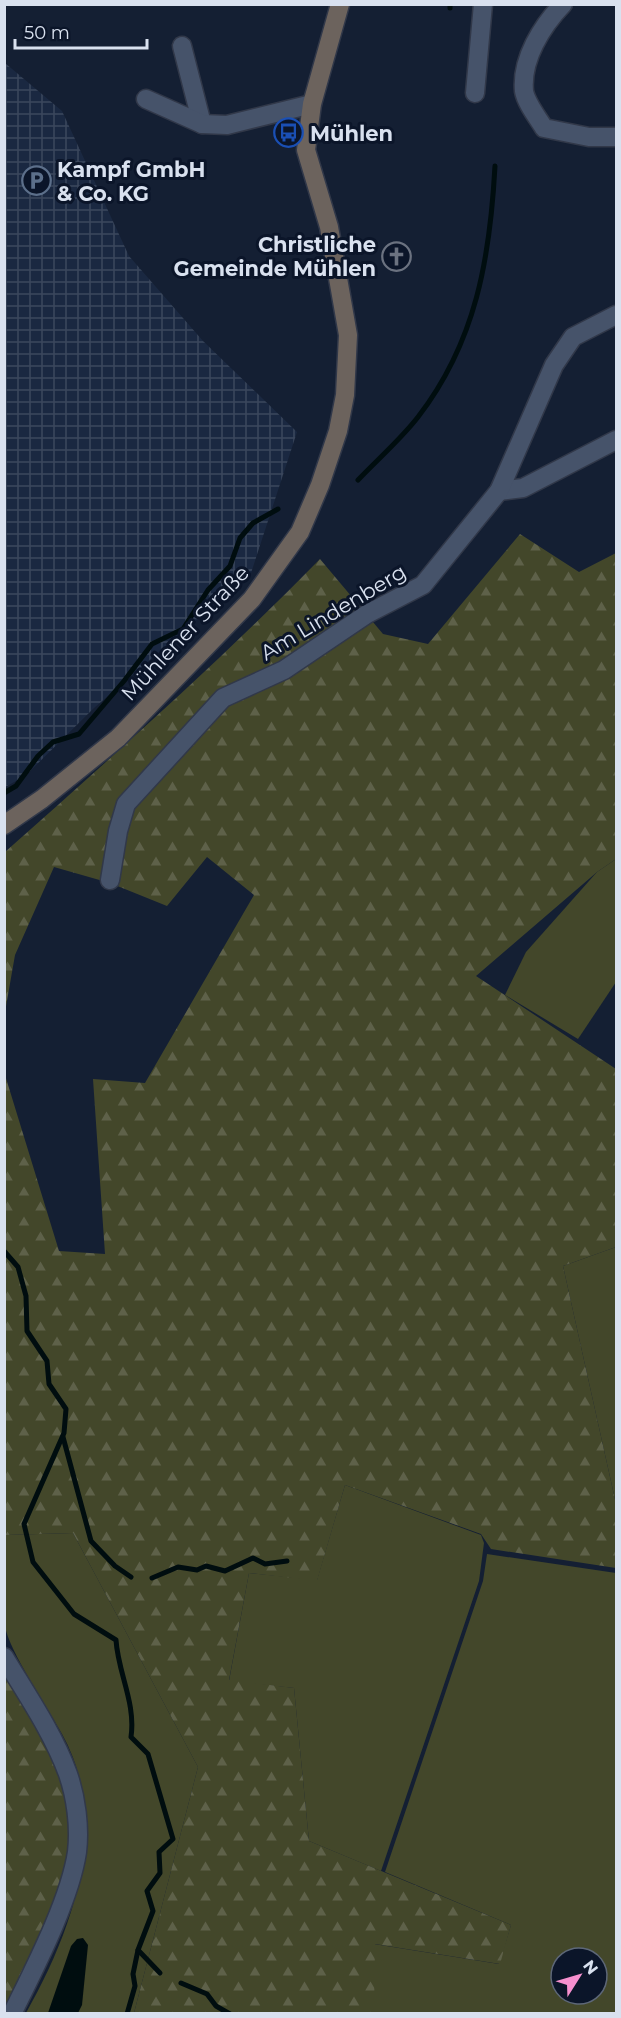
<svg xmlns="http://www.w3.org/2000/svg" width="621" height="2018" font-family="Montserrat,sans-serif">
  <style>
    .industrial { fill: url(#industrial-grid) }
    .grass { fill: #43472a; fill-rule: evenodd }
    .forest { fill: url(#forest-firs) }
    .water { fill: #000d0f }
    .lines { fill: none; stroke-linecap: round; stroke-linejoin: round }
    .stream { stroke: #000d0f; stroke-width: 5 }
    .street-casing { stroke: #313849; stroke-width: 21 }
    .secondary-casing { stroke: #313849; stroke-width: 21 }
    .street { stroke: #46536a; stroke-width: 18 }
    .secondary { stroke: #6c635d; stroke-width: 18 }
    .labels { text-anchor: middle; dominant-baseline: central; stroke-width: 6; stroke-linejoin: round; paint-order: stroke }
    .poi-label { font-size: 21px; font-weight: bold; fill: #d9e1ef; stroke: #0b1529; text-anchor: start }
    .street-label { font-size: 21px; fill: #d9e1ef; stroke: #0b1529 }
  </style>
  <defs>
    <pattern id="industrial-grid" width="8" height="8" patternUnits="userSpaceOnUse" patternTransform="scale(1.5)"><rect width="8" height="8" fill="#1a2841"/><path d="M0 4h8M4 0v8" fill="none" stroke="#3b475d"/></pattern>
    <pattern id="forest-firs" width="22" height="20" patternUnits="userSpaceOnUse" patternTransform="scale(1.5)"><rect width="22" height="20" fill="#43472a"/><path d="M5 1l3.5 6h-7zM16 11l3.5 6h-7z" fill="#5e6149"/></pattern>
  </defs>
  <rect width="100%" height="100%" fill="#141f33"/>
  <path class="industrial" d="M 5,63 L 62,111 L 129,256 L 203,341 L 297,432 L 251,573 L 94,708 L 25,776 L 5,787 Z"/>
  <g class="grass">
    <path d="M 616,859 L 616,982 L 578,1039 L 505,995 L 526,952 L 597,872 Z"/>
    <path d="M 616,1247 L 616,1504 L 563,1266 Z"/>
    <path d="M 345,1485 L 481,1535 L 484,1543 L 479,1581 L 381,1871 L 309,1841 L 294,1688 L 229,1681 L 249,1573 L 317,1580 Z"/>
    <path d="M 73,1533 L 198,1767 L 134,2013 L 26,2013 C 72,1932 112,1823 62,1734 C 49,1710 8,1649 5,1626 C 0,1599 5,1563 4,1535 Z"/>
    <path d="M 487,1554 L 616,1573 L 616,2013 L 374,2014 L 374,1944 L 499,1964 L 511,1925 L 385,1872 L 483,1581 ZM 561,1958 L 597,1958 L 597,1994 L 561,1994 Z"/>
  </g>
  <g class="forest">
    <path d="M 520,534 L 579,572 L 616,553 L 616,859 L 597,872 L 476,976 L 616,1069 L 616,1247 L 563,1266 L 616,1504 L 616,1568 L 491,1549 L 481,1534 L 345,1485 L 317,1581 L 249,1573 L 229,1680 L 294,1688 L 309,1841 L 511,1925 L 500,1964 L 375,1944 L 374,2013 L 134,2013 L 198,1767 L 73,1533 L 5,1535 L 5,1075 L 59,1251 L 105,1254 L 93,1079 L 145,1083 L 254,895 L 207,857 L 167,906 L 110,883 L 54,867 L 15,955 L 5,1012 L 5,852 C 112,757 220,661 320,559 L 383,634 L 428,644 Z"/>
    <path d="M 5,1669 L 40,1729 L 70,1803 L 69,1871 L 17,1991 L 5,2011 Z"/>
  </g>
  <path class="water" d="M 83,1938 L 88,1945 L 82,2005 L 78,2013 L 48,2013 L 71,1946 L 77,1939 Z"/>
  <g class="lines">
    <g class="stream">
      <path d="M 450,4 L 450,8"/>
      <path d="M 358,480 C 378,459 401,439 418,417 C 476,342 490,258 495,166"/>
      <path d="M 4,793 L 16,786 L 38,756 L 53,742 L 79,734 L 124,681 L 152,644 L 183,629 L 208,590 L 230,566 L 240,538 L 253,523 L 278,509"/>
      <path d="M 4,1251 L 18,1267 L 26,1296 L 27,1331 L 47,1361 L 49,1384 L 66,1409 L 64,1433 L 24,1524 L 33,1562 L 74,1614 L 116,1640 C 118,1673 136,1703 131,1737 L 148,1754 L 173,1839 L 159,1852 L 160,1873 L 147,1891 L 153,1911 L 138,1950 L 133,1974 L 135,1986 L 127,2014"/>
      <path d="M 63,1437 L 91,1541 L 115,1566 L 131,1577"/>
      <path d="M 152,1578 L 178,1567 L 197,1570 L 206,1566 L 225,1571 L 253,1558 L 265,1564 L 287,1561"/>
      <path d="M 138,1950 L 160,1973"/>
      <path d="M 181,1983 L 207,1994 L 216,2006 L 230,2014"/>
    </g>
    <defs>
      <g id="street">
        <path d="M 563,4 C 542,26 521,59 524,91 C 526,103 538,118 544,128 L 589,137 L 616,137"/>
        <path d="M 182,46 L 202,124"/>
        <path d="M 475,93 L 483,4"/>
        <path d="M 146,99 L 202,124 L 227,125 L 312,104"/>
        <path d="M 499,491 L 523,488 L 616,440"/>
        <path d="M 110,880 L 118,831 L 126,804 L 223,698 L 284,670 L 367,614 L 423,585 L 499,491 L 554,365 L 573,337 L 616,315"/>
        <path d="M 4,1657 C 27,1695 53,1733 68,1774 C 76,1797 80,1827 77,1852 C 70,1900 34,1969 12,2014"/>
      </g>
      <path id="secondary" d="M 4,825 L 42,799 L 118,738 L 252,599 L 300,532 L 320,485 L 338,431 L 345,395 L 348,335 L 329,227 L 306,150 L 312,104 L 340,4"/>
    </defs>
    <use href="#street" class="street-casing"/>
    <use href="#secondary" class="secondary-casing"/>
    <use href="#street" class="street"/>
    <use href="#secondary" class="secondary"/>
  </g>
  <defs>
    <symbol id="bus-ring" viewBox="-11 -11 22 22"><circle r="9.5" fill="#0b1529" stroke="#1a4fb4" stroke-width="1.5"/><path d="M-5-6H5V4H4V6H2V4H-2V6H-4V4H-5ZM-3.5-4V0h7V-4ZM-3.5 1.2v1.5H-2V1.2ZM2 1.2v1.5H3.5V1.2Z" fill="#1a4fb4"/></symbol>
    <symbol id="parking-ring" viewBox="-11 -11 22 22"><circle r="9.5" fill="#0b1529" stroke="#5c6f8a" stroke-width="1.5"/><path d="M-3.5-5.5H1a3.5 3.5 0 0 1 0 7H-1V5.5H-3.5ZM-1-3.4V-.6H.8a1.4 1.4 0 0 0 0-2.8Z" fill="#5c6f8a"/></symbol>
    <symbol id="church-ring" viewBox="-11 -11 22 22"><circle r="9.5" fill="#0b1529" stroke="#6b7280" stroke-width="1.5"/><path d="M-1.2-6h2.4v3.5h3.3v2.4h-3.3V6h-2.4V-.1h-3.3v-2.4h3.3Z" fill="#6b7280"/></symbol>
  </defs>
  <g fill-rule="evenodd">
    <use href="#bus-ring" x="272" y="116" width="33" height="33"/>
    <use href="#parking-ring" x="20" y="164" width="33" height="33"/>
    <use href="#church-ring" x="380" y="240" width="33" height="33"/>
  </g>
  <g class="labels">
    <g class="poi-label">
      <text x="310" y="133">Mühlen</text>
      <text x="57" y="169">Kampf GmbH<tspan x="57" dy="24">&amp; Co. KG</tspan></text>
      <text x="376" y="244" text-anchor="end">Christliche<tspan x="376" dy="24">Gemeinde Mühlen</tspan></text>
    </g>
    <g class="street-label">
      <text transform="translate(333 612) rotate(-31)">Am Lindenberg</text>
      <text transform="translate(185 633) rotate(-47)">Mühlener Straße</text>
    </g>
  </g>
  <rect width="621" height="2018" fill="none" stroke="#d9e1ef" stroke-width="12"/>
  <g transform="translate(579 1976) rotate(53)"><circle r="28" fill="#0b1529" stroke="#5d6778" stroke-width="1.5"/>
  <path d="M0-4.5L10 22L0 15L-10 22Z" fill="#f690cf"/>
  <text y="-9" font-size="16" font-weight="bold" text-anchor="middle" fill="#d9e1ef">N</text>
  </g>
  <path d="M15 39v9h132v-9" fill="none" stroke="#d9e1ef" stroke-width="3"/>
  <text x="24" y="39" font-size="18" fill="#d9e1ef" stroke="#0b1529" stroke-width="4.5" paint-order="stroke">50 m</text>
</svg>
